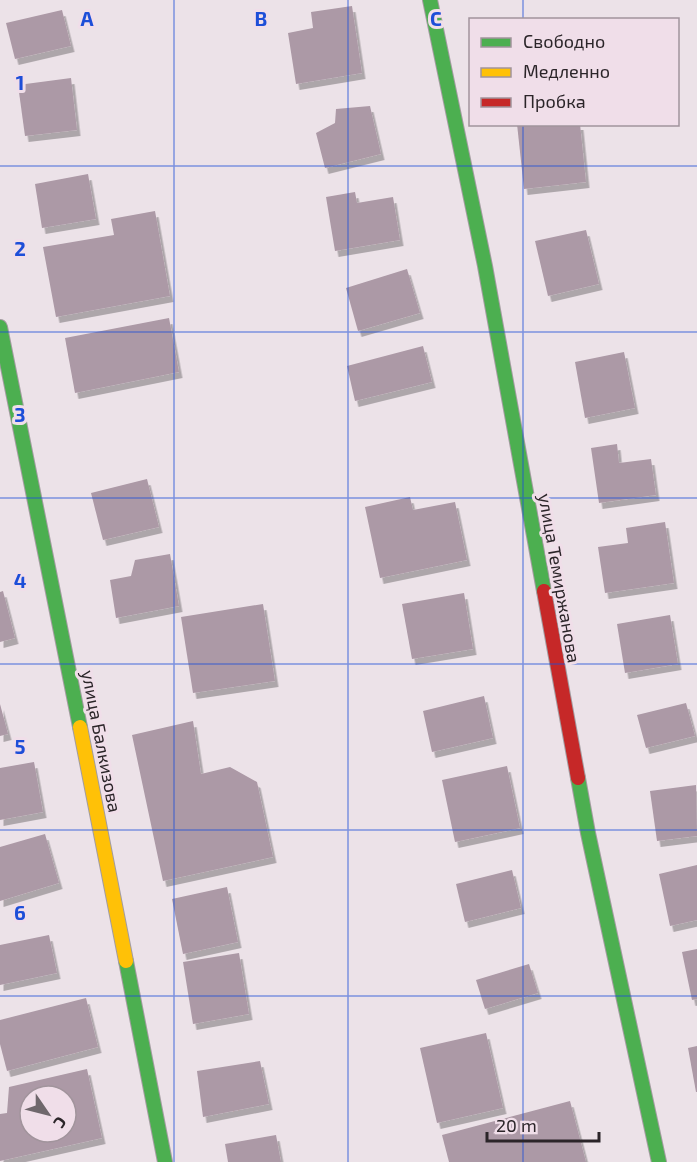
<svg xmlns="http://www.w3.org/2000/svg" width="697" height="1162" font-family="'Exo 2',sans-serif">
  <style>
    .building { fill: #ac99a6; fill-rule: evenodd; filter: url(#shadow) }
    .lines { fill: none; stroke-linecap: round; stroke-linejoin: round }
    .fast-casing { stroke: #a39ca0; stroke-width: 16 }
    .slow-casing { stroke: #a39ca0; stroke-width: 16 }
    .jam-casing { stroke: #a39ca0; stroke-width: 16 }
    .fast { stroke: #4caf50; stroke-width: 14 }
    .slow { stroke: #ffc107; stroke-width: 14 }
    .jam { stroke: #c62828; stroke-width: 14 }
    .grid { fill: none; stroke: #1d4ed8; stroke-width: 1.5; stroke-opacity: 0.55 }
    .labels { text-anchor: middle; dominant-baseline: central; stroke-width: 6; stroke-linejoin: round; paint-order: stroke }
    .street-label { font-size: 18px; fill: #2b2529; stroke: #f0dee9 }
    .grid-label { font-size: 20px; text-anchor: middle; font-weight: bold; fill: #1d4ed8; stroke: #f0dee9; stroke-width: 6; stroke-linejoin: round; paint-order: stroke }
  </style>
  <defs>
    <filter id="shadow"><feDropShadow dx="3.5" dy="6" stdDeviation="0" flood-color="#0004"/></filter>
  </defs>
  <rect width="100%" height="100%" fill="#ece2e8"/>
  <g class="building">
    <path d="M 352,6 L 362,73 L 296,84 L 288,33 L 313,28 L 311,12 Z"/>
    <path d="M 62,10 L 71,46 L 15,59 L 6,23 Z"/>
    <path d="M 71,78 L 77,130 L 25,136 L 18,85 Z"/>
    <path d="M 370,106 L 381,154 L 325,168 L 316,133 L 335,123 L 336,109 Z"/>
    <path d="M 517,124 L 580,124 L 586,182 L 524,189 Z"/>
    <path d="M 88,174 L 96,219 L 42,228 L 35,184 Z"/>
    <path d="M 355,192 L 357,203 L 393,197 L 400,240 L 335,251 L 326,197 Z"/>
    <path d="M 155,211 L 170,296 L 56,317 L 43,247 L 114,235 L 111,219 Z"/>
    <path d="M 586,230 L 599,284 L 548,296 L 535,241 Z"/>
    <path d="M 407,269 L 420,313 L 358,331 L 346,288 Z"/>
    <path d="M 169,318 L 179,372 L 75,393 L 65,338 Z"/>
    <path d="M 423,346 L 432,382 L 355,401 L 347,366 Z"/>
    <path d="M 624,352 L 635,408 L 585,418 L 575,362 Z"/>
    <path d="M 617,444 L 619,463 L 651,459 L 656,495 L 599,503 L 591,448 Z"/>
    <path d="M 147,479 L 159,527 L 103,540 L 91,493 Z"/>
    <path d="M 410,497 L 413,510 L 455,502 L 467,560 L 380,578 L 365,507 Z"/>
    <path d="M 665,522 L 674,583 L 605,593 L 598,547 L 628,543 L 626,528 Z"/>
    <path d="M 170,554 L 179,606 L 116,618 L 110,580 L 131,576 L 135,560 Z"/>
    <path d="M 3,591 L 15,638 L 0,642 L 0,592 Z"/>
    <path d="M 464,593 L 473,649 L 412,659 L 402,604 Z"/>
    <path d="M 263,604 L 275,681 L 193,693 L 181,617 Z"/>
    <path d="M 670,615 L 678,664 L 625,673 L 617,624 Z"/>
    <path d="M 484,696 L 493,738 L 432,752 L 423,711 Z"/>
    <path d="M 686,703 L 695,736 L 646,748 L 637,715 Z"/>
    <path d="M 0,704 L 8,734 L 0,736 Z"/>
    <path d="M 193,721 L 201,774 L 230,767 L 257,782 L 273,857 L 163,881 L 132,735 Z"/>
    <path d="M 34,762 L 43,812 L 0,820 L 0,768 Z"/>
    <path d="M 507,766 L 520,828 L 455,842 L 442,780 Z"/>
    <path d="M 696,785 L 697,836 L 657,841 L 650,791 Z"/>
    <path d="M 45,834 L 59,883 L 0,901 L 0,847 Z"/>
    <path d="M 697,865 L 697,920 L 670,926 L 659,874 Z"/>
    <path d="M 512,870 L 521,908 L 465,922 L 456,884 Z"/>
    <path d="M 227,887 L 238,942 L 183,954 L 172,899 Z"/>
    <path d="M 49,935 L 57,973 L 0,985 L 0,945 Z"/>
    <path d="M 697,949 L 697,999 L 692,1000 L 682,952 Z"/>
    <path d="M 239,953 L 249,1014 L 193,1024 L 183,962 Z"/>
    <path d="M 529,964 L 538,993 L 485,1009 L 476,980 Z"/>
    <path d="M 86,998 L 98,1047 L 7,1071 L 0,1044 L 0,1020 Z"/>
    <path d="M 486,1033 L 503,1108 L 437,1123 L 420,1048 Z"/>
    <path d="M 697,1046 L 697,1092 L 696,1092 L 688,1048 Z"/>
    <path d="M 260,1061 L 269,1104 L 203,1117 L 197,1071 Z"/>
    <path d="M 87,1069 L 102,1138 L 0,1161 L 0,1114 L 7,1113 L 9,1087 ZM 30,1096 L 66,1096 L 66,1132 L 30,1132 Z"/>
    <path d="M 570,1101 L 586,1162 L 449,1162 L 442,1135 Z"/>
    <path d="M 276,1135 L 281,1162 L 228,1162 L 225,1144 Z"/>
  </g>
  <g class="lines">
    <defs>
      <g id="fast">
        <path d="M 430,0 L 485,266 L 544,591"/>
        <path d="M 0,327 L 80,727"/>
        <path d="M 578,778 L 588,833 L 659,1162"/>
        <path d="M 126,961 L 165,1162"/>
      </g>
      <path id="slow" d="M 80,727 L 126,961"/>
      <path id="jam" d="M 544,591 L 578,778"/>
    </defs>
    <use href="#fast" class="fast-casing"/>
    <use href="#slow" class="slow-casing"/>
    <use href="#jam" class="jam-casing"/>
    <use href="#fast" class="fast"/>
    <use href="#slow" class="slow"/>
    <use href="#jam" class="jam"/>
  </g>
  <path class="grid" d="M 174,0 L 174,1162M 348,0 L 348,1162M 523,0 L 523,20M 523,124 L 523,1162M 0,166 L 697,166M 0,332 L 697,332M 0,498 L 697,498M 0,664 L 697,664M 0,830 L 697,830M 0,996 L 697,996"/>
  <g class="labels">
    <g class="street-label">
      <text transform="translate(560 578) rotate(80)">улица Темиржанова</text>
      <text transform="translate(102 741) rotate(79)">улица Балкизова</text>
    </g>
  </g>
  <g class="grid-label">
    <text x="87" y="26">A</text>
    <text x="261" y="26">B</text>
    <text x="436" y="26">C</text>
    <text x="20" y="90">1</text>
    <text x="20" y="256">2</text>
    <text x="20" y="422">3</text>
    <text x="20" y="588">4</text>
    <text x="20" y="754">5</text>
    <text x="20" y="920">6</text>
  </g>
  <rect x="469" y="18" width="210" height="108" fill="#f0dee9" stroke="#a1949c" stroke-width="1.5"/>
  <rect x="481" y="38" width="30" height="9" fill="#4caf50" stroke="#a1949c" stroke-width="1.5"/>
  <text x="523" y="48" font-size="18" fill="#2b2529">Свободно</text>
  <rect x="481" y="68" width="30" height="9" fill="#ffc107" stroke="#a1949c" stroke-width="1.5"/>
  <text x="523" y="78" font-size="18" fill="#2b2529">Медленно</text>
  <rect x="481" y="98" width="30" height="9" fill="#c62828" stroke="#a1949c" stroke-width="1.5"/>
  <text x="523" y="108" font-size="18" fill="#2b2529">Пробка</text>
  <g transform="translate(48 1114) rotate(125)"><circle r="28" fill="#f0dee9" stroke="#a1949c" stroke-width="1.5"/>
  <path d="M0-4.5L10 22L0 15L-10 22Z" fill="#6f676c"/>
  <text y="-9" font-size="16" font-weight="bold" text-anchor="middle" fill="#2b2529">С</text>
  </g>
  <path d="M487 1132v9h112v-9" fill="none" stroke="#2b2529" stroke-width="3"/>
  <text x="496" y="1132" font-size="18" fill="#2b2529" stroke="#f0dee9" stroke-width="4.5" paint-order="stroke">20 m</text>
</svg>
